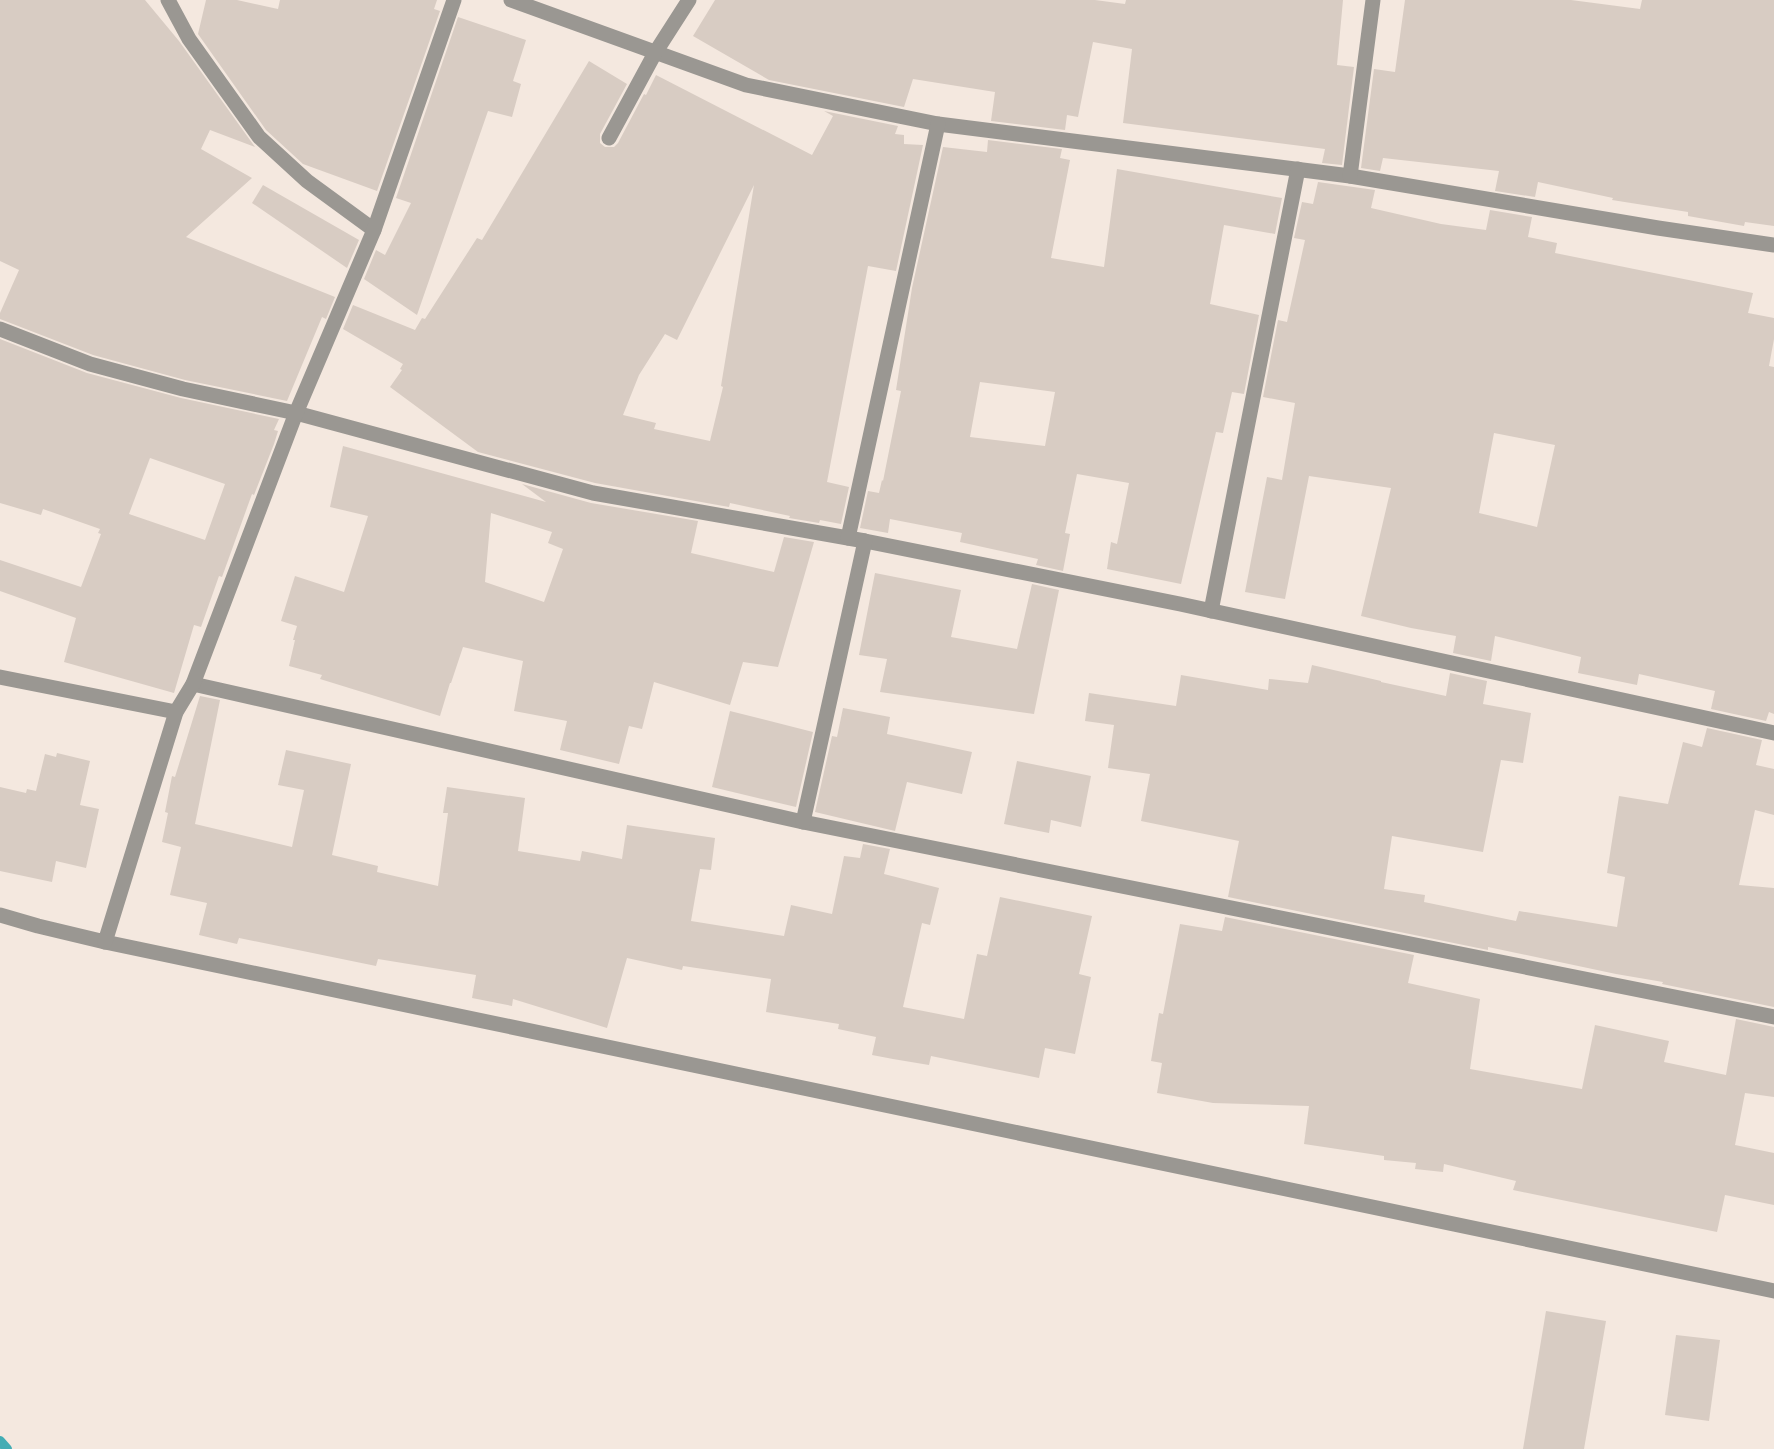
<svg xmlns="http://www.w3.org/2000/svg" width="1774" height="1449" font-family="Jost,sans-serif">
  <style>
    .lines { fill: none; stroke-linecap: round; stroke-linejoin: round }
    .stream { stroke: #43adb4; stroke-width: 10 }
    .building { fill: #d8ccc3; fill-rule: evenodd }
    .minor { stroke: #9a9792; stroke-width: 15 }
  </style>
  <rect width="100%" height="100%" fill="#f4e8df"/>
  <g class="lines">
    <path class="stream" d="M 0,1441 L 7,1449"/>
  </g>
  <g class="building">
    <path d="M 0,0 L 145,0 L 179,41 L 255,147 L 210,130 L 201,149 L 252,178 L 186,237 L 335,297 L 326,319 L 322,317 L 287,401 L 185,380 L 93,355 L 0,319 L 0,313 L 19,270 L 0,261 Z"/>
    <path d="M 206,0 L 237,0 L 278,9 L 280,0 L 437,0 L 434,9 L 440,11 L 377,191 L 303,164 L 266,130 L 198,34 Z"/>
    <path d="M 715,0 L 1095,0 L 1125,4 L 1126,0 L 1343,0 L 1337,65 L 1354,67 L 1342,165 L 1322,163 L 1325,149 L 1123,123 L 1132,49 L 1093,42 L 1078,117 L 1067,115 L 1065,130 L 991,121 L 995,92 L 913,79 L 904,107 L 769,80 L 693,36 Z"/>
    <path d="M 1405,0 L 1571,0 L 1640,9 L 1642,0 L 1774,0 L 1774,226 L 1745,222 L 1744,226 L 1688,216 L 1688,212 L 1612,200 L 1613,198 L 1538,182 L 1535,197 L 1495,191 L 1499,171 L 1383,158 L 1380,171 L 1361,168 L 1374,69 L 1395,72 Z"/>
    <path d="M 458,17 L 526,40 L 513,81 L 521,84 L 512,117 L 488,111 L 417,315 L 364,279 L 376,250 L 385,255 L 411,203 L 396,198 Z"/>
    <path d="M 589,61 L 627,84 L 600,134 L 600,143 L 605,147 L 614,147 L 618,143 L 644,94 L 646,95 L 656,75 L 812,155 L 833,116 L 824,111 L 898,126 L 895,134 L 904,135 L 904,144 L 923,145 L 896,271 L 868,266 L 827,482 L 849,487 L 841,524 L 820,520 L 819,523 L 789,518 L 790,516 L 730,503 L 729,507 L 595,483 L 478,452 L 390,387 L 402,370 L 400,369 L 403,364 L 343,329 L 353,305 L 415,330 L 422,318 L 425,319 L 477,238 L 482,240 ZM 754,185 L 721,386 L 723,387 L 710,441 L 654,429 L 656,423 L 623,415 L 639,375 L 665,334 L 677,340 Z"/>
    <path d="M 988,140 L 1062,149 L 1060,158 L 1070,160 L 1051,258 L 1104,267 L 1117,169 L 1282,198 L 1275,234 L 1224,225 L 1210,304 L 1259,315 L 1244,394 L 1232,392 L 1223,433 L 1216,432 L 1181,584 L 1107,569 L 1111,542 L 1117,544 L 1129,483 L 1077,474 L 1065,533 L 1070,534 L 1063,571 L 1036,565 L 1038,559 L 960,542 L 962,533 L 890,519 L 888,533 L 860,528 L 868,491 L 879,493 L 882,480 L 883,481 L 901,391 L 896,390 L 912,288 L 943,147 L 987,152 ZM 980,382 L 1055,392 L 1045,446 L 970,437 Z"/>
    <path d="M 1318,182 L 1375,190 L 1371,208 L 1441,224 L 1486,230 L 1490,210 L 1532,217 L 1528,237 L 1557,243 L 1555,253 L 1753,293 L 1748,313 L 1774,318 L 1774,339 L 1769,366 L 1774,367 L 1774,714 L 1769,712 L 1766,721 L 1711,709 L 1715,691 L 1639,674 L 1637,685 L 1578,673 L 1581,657 L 1495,636 L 1491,661 L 1453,653 L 1456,636 L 1411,628 L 1361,616 L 1391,488 L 1309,476 L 1285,599 L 1245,592 L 1267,477 L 1282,480 L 1295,403 L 1263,397 L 1278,320 L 1287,322 L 1305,240 L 1294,238 L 1302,202 L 1313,204 ZM 1494,433 L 1555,445 L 1537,527 L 1479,513 Z"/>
    <path d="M 263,185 L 359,240 L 347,268 L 252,203 Z"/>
    <path d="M 0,339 L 87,373 L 181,398 L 279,419 L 274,430 L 278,431 L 274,444 L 254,495 L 252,494 L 222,577 L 219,576 L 201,627 L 194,625 L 174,693 L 64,662 L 76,618 L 0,591 L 0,560 L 81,587 L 101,534 L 98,533 L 100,529 L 43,509 L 41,515 L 0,503 ZM 150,458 L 225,484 L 205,540 L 129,514 Z"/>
    <path d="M 343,446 L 546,502 L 522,484 L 591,503 L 698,521 L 691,553 L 774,572 L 784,537 L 814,542 L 778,667 L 743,662 L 730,705 L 654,682 L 642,729 L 629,726 L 619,764 L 560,750 L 567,721 L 514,711 L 523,661 L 463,647 L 451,683 L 450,683 L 440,716 L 320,679 L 322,675 L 289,666 L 295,640 L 293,640 L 297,626 L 281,621 L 295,576 L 344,592 L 368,516 L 330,507 ZM 491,513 L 552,532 L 548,543 L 563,549 L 544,602 L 485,582 Z"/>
    <path d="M 875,573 L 961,590 L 951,637 L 1017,649 L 1032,584 L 1059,590 L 1034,714 L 880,692 L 887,659 L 859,655 Z"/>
    <path d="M 1312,665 L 1381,681 L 1381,682 L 1446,696 L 1450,673 L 1487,681 L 1483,704 L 1531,713 L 1523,763 L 1501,760 L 1483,852 L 1392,836 L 1384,889 L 1425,895 L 1424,902 L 1516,921 L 1519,911 L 1617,927 L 1625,877 L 1607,873 L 1619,796 L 1668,804 L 1683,742 L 1702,747 L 1707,728 L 1762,740 L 1756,765 L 1774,769 L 1774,815 L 1755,810 L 1739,885 L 1774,888 L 1774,1007 L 1662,984 L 1663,982 L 1616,974 L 1488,947 L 1488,950 L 1228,897 L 1239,841 L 1141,821 L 1150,774 L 1108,768 L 1114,725 L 1085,721 L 1089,693 L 1176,706 L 1181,675 L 1268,690 L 1269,679 L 1308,683 Z"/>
    <path d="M 200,696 L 220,700 L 195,824 L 292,847 L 304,790 L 278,785 L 286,750 L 351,764 L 332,855 L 378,866 L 377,872 L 438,886 L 448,813 L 443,813 L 447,787 L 525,798 L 518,851 L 580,861 L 582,851 L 622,859 L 627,825 L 715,838 L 711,870 L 700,869 L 691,921 L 784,936 L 791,905 L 832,914 L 844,856 L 860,858 L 863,844 L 890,849 L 884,874 L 939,888 L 930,925 L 922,923 L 903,1007 L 964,1019 L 977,954 L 987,956 L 1000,897 L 1092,916 L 1079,974 L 1091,977 L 1075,1054 L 1045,1048 L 1039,1078 L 931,1056 L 929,1065 L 893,1059 L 872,1055 L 876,1037 L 838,1029 L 839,1024 L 766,1012 L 771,979 L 683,966 L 682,970 L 627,958 L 607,1028 L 513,999 L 512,1006 L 472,998 L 476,975 L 378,959 L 376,966 L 239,938 L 237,944 L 199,935 L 207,903 L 170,895 L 181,847 L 162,842 L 168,813 L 165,812 L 172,776 L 175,777 Z"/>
    <path d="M 843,708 L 890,717 L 887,734 L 972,752 L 962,794 L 907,782 L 895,831 L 815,812 L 832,736 L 837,737 Z"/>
    <path d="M 730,711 L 813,732 L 796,807 L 712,787 Z"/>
    <path d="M 57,753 L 90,761 L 80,805 L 99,809 L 86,868 L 56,861 L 52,882 L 0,871 L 0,787 L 26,793 L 27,789 L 36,791 L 45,754 L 56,757 Z"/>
    <path d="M 1017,761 L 1091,776 L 1081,827 L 1051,820 L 1049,833 L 1004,824 Z"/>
    <path d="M 1225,917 L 1414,955 L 1408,983 L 1480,999 L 1470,1069 L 1582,1089 L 1595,1025 L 1669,1041 L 1664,1062 L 1726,1075 L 1736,1019 L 1774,1027 L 1774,1097 L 1745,1093 L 1735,1145 L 1774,1153 L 1774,1205 L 1725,1195 L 1717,1232 L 1513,1190 L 1516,1181 L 1444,1164 L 1443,1172 L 1415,1169 L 1416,1163 L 1384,1160 L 1384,1156 L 1304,1144 L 1309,1106 L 1213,1103 L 1157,1093 L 1162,1063 L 1151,1061 L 1159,1013 L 1163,1014 L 1180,924 L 1222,931 Z"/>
    <path d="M 1546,1311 L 1606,1321 L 1584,1449 L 1523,1449 Z"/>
    <path d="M 1676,1335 L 1720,1340 L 1709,1421 L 1665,1415 Z"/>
  </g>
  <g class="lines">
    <g class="minor">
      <path d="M 168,0 L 189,39 L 259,137 L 307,181 L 374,230"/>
      <path d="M 511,0 L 746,85 L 938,124 L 1350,176 L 1658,228 L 1774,245"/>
      <path d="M 609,138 L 655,53 L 689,0"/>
      <path d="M 1350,176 L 1373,0"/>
      <path d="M 0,329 L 90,364 L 183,389 L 296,413 L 593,493 L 865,541 L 1180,604 L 1774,733"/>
      <path d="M 848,538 L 938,124"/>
      <path d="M 1211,611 L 1298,169"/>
      <path d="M 0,677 L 176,712"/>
      <path d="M 193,684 L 803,822 L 1774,1017"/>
      <path d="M 803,822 L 865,541"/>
      <path d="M 0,915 L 38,926 L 105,942 L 1774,1291"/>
      <path d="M 105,942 L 176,712 L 193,684 L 296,413 L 374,230 L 454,0"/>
    </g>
  </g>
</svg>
